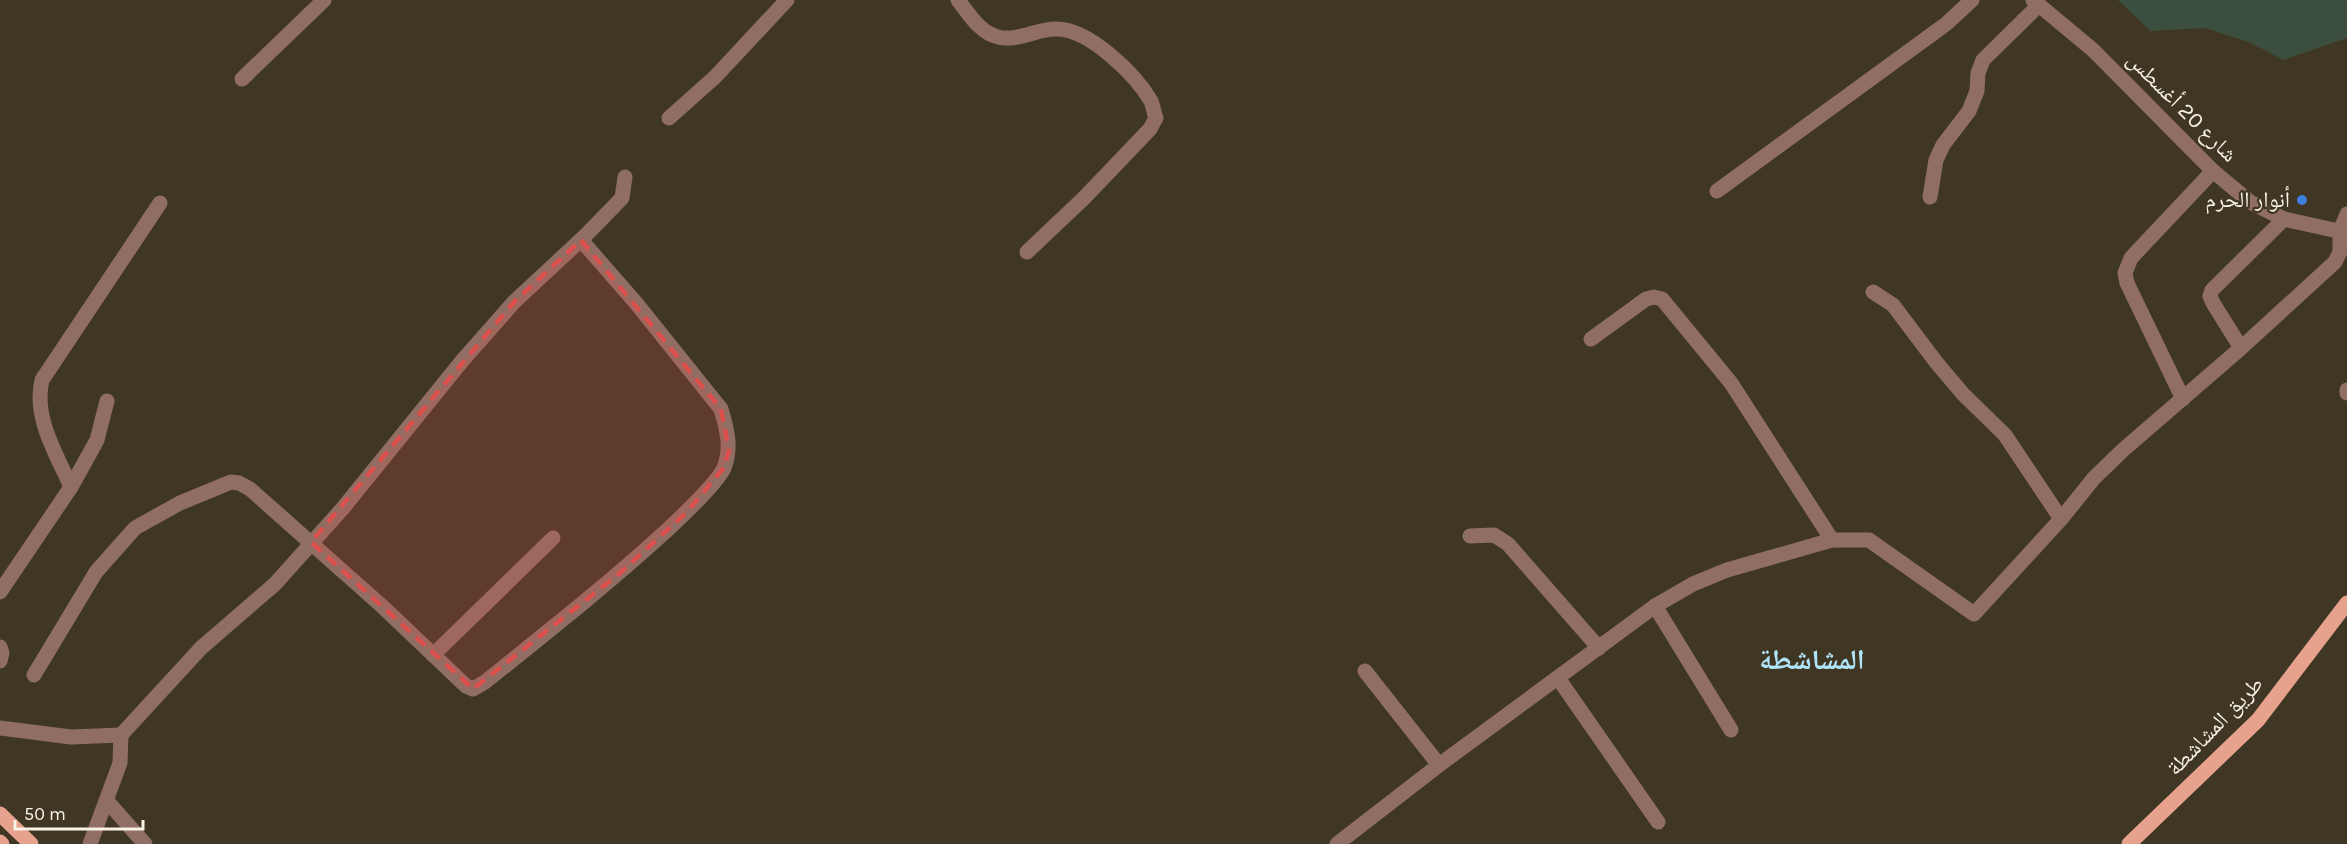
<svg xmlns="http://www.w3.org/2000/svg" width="2347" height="844" font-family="Karla,'Noto Naskh Arabic',sans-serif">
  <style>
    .green { fill: #3c4e3e }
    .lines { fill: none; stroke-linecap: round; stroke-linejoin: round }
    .minor { stroke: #906e63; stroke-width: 15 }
    .major { stroke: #e6a28d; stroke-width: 15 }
    .marked { fill: #dd504e; fill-opacity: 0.2; stroke: #dd504e; stroke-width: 4.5; stroke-dasharray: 12 8; stroke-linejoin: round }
    .shop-dot { fill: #3f7fe0; stroke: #403624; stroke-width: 2 }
    .labels { text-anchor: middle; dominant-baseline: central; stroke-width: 4.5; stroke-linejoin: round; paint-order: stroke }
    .street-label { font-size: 22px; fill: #f7f1e6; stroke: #403624 }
    .poi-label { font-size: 22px; fill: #f7f1e6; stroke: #403624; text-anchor: end }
    .district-label { font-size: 28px; font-weight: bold; fill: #afe3f7; stroke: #403624 }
  </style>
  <rect width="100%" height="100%" fill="#403624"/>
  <path class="green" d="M 2118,0 L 2347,0 L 2347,38 L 2283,60 L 2251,43 L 2205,28 L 2150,31 Z"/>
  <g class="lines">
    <g class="minor">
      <path d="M 958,0 C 969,14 980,33 998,37 C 1018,42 1038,28 1057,29 C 1089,29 1135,74 1151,101 C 1153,106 1154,113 1156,118 L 1150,129 L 1084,198 L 1027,252"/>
      <path d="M 2033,0 L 2093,50 L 2213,171 L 2250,202 L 2284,219 L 2347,233"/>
      <path d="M 242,79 L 324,0"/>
      <path d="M 669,118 L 715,77 L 787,0"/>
      <path d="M 1717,191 L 1946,24 L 1972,0"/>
      <path d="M 1930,197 L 1936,160 L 1943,145 L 1969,111 L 1977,91 L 1978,73 L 1983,60 L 2039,5"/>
      <path d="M 1873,292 L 1893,305 L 1936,362 L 1963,394 L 2005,435 L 2061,519"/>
      <path d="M 1591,339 L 1646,299 L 1654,297 L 1662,299 L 1731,383 L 1832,540"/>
      <path d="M 2241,348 L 2213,303 L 2210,296 L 2212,290 L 2284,219"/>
      <path d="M 2347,390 L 2347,393"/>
      <path d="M 2183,399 L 2127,283 L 2125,273 L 2131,258 L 2213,171"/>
      <path d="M 71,487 C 56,453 33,417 42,380 L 160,203"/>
      <path d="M 1470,536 L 1494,535 L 1508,544 L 1599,648"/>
      <path d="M 0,592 L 71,487 L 97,440 L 107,401"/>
      <path d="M 1655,606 L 1731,730"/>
      <path d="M 0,647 L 2,653 L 0,661"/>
      <path d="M 433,655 L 553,538"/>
      <path d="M 1365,671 L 1439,765"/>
      <path d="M 34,675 L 96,572 L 135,528 L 180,503 L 231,482 L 239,483 L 250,489 L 383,607 L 466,686 L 473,689 L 485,682 C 546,633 607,585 665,532 C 680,518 716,485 724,468 C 732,448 727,429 721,409 L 636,303 L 581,240"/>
      <path d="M 1558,678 L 1658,822"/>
      <path d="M 0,728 L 71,737 L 121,735"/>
      <path d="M 107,801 L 145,844"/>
      <path d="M 90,844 L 120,763 L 121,735 L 201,648 L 275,584 L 343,508 L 462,361 L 514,302 L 586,235 L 622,198 L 625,177"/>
      <path d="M 1337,844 L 1439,765 L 1655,606 L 1693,584 L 1727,570 L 1832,540 L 1869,540 L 1974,614 L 2061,519 L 2094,478 L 2123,450 L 2241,348 L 2335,262 L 2340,252 L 2340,231 L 2347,214"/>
    </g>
    <g class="major">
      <path d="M 0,814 L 31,844"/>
      <path d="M 0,842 L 2,844"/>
      <path d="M 2129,844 L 2258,720 L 2347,603"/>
    </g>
  </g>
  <path class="marked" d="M 581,240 L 721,409 L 729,451 L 723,469 L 686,513 L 619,574 L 473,689 L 311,542 L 514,302 Z"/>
  <circle class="shop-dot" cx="2302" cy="200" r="6"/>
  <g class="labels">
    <g class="street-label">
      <text transform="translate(2182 107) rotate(45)">شارع 20 أغسطس</text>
      <text transform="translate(2215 726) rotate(-46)">طريق المشاشطة</text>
    </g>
    <g class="poi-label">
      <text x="2290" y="200">أنوار الحرم</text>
    </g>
    <g class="district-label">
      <text x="1812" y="659">المشاشطة</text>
    </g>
  </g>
  <path d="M15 820v9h128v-9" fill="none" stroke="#f7f1e6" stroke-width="3"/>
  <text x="24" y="820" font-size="18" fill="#f7f1e6" stroke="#403624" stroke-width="4.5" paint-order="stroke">50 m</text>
</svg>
